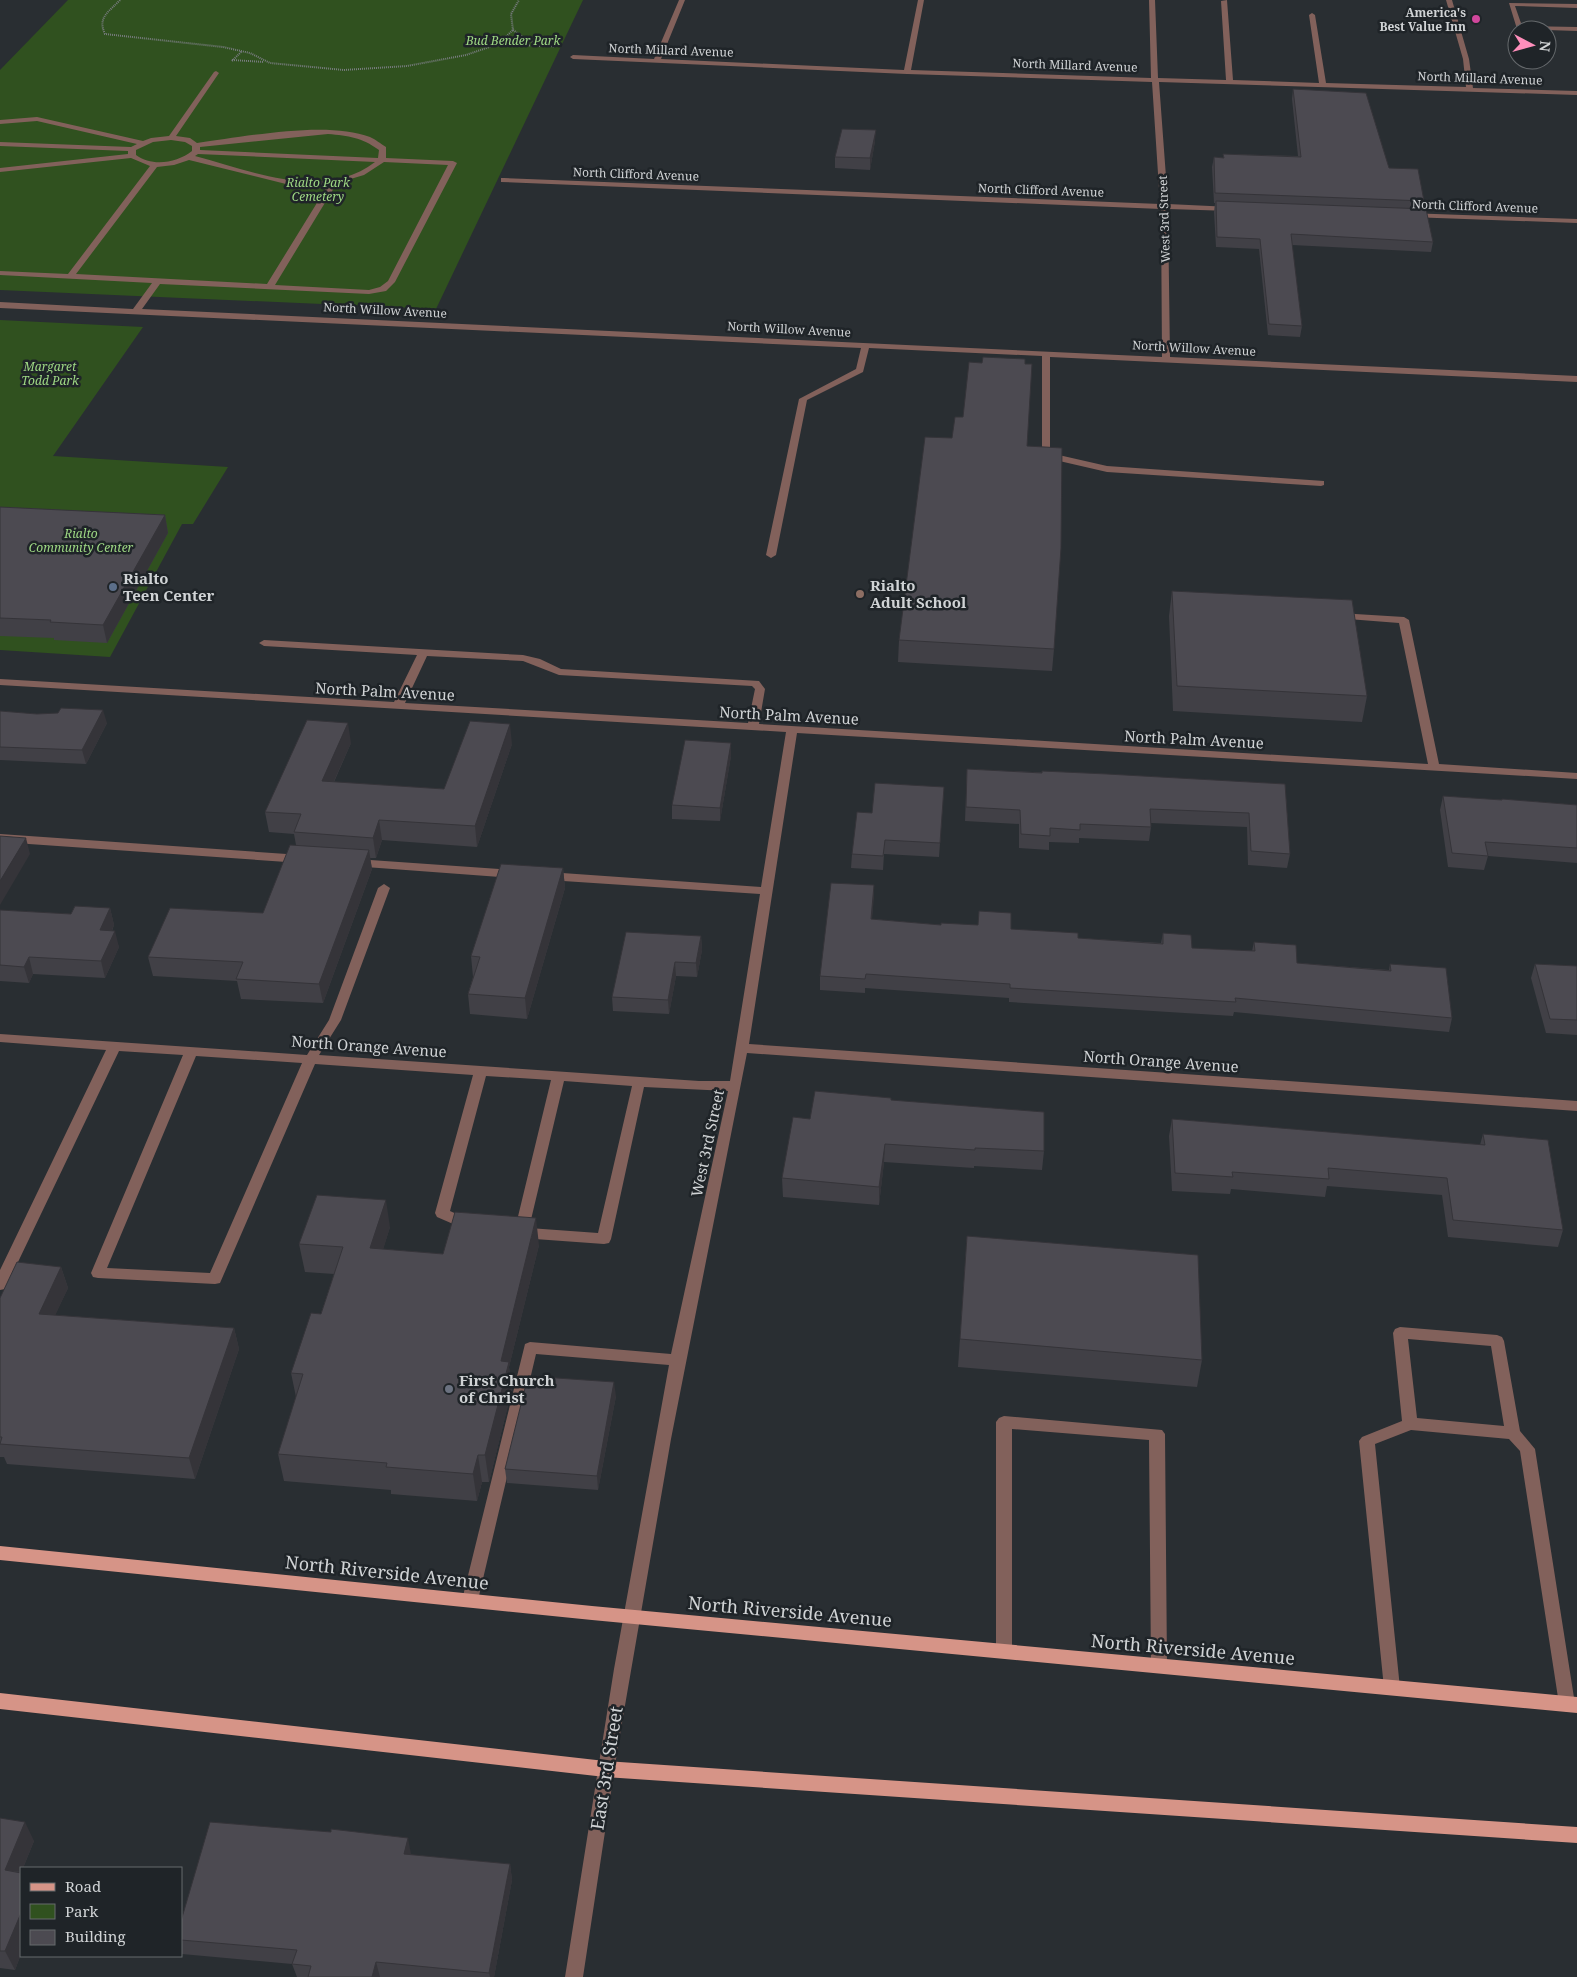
<svg xmlns="http://www.w3.org/2000/svg" width="1577" height="1977" font-family="'Noto Serif',serif">
  <style>
    .green { fill: #30511f }
    .lines { fill: none; stroke-linecap: round; stroke-linejoin: round }
    .path { stroke: #797d80; stroke-width: 2; stroke-dasharray: 1 1; stroke-linecap: butt }
    .minor { fill: #82615b; fill-rule: evenodd }
    .major { fill: #d69487; fill-rule: evenodd }
    .wall { fill: #414046 }
    .shaded-wall { fill: #353439 }
    .building { fill: #4c4a51; stroke: #353439 }
    .hotel-dot { fill: #d1479c; stroke: #1f2428; stroke-width: 2 }
    .service-dot { fill: #5c6f8a; stroke: #1f2428; stroke-width: 2 }
    .education-dot { fill: #8d6e63; stroke: #1f2428; stroke-width: 2 }
    .worship-dot { fill: #6b7280; stroke: #1f2428; stroke-width: 2 }
    .labels { text-anchor: middle; dominant-baseline: central; stroke-width: 5; stroke-linejoin: round; paint-order: stroke }
    .far-poi-label { font-size: 12px; font-weight: bold; fill: #d0d3d5; stroke: #1f2428; text-anchor: end }
    .far-park-label { font-size: 12px; font-style: italic; fill: #9ed884; stroke: #1f2428 }
    .far-street-label { font-size: 12px; fill: #d0d3d5; stroke: #1f2428 }
    .poi-label { font-size: 15px; font-weight: bold; fill: #d0d3d5; stroke: #1f2428; text-anchor: start }
    .street-label { font-size: 15px; fill: #d0d3d5; stroke: #1f2428 }
    .near-street-label { font-size: 18px; fill: #d0d3d5; stroke: #1f2428 }
  </style>
  <rect width="100%" height="100%" fill="#292e32"/>
  <g class="green">
    <path d="M 68,0 L 583,0 L 436,309 L 0,290 L 0,70 Z"/>
    <path d="M 0,320 L 143,327 L 53,456 L 228,467 L 193,524 L 182,524 L 110,657 L 0,650 Z"/>
  </g>
  <g class="lines">
    <g class="path">
      <path d="M 120,0 C 109,12 97,17 105,34 L 223,47 L 250,53 L 270,63 L 344,70 L 407,66 L 466,55 L 498,44 L 513,30 L 511,14 L 519,0"/>
      <path d="M 513,30 L 529,41 L 555,47"/>
      <path d="M 499,44 L 540,46"/>
      <path d="M 232,60 L 264,62"/>
      <path d="M 232,61 L 242,51"/>
    </g>
    <g class="minor">
      <path d="M 679,0 L 685,0 L 661,59 L 904,70 L 918,0 L 924,0 L 911,70 L 1151,78 L 1149,0 L 1155,0 L 1158,78 L 1226,80 L 1221,1 L 1227,0 L 1233,80 L 1319,83 L 1309,15 L 1312,13 L 1315,15 L 1326,83 L 1466,87 L 1463,59 L 1446,0 L 1452,0 L 1469,59 L 1473,88 L 1577,91 L 1577,95 L 1159,82 L 1168,204 L 1231,207 L 1235,209 L 1231,211 L 1168,209 L 1170,357 L 1577,376 L 1577,382 L 1050,357 L 1050,453 L 1107,466 L 1324,481 L 1324,485 L 1321,486 L 1107,472 L 1042,457 L 1042,356 L 869,348 L 863,372 L 807,400 L 776,555 L 771,558 L 766,555 L 799,399 L 856,369 L 861,348 L 0,308 L 0,302 L 133,309 L 152,283 L 0,275 L 0,271 L 68,274 L 150,166 L 131,158 L 0,172 L 0,168 L 128,154 L 128,151 L 0,146 L 0,142 L 131,147 L 137,144 L 37,121 L 0,124 L 0,120 L 37,117 L 143,141 L 151,138 L 169,136 L 214,72 L 216,71 L 219,73 L 176,136 L 190,138 L 197,143 C 244,137 326,120 370,137 C 375,139 381,144 386,147 L 386,158 L 453,161 L 457,163 L 395,282 L 386,291 L 369,294 L 160,284 L 142,309 L 1162,357 L 1161,209 L 501,182 L 501,178 L 504,178 L 1160,204 L 1152,82 L 907,74 L 573,59 L 570,57 L 573,55 L 654,59 ZM 328,134 C 349,136 361,137 379,150 L 378,158 L 200,150 L 200,147 ZM 171,140 L 185,142 L 192,146 L 192,151 C 177,163 152,167 136,155 L 136,150 L 153,142 ZM 198,154 L 375,162 C 323,202 251,171 195,156 ZM 189,160 L 290,185 L 328,185 L 267,284 L 76,274 L 157,167 L 174,165 ZM 384,162 L 448,165 L 388,281 L 380,287 L 369,290 L 275,285 L 337,183 L 364,175 Z"/>
      <path d="M 1509,3 L 1577,4 L 1577,8 L 1515,6 L 1522,26 L 1577,27 L 1577,31 L 1517,29 Z"/>
      <path d="M 1407,213 L 1577,219 L 1577,223 L 1410,217 L 1406,215 Z"/>
      <path d="M 1339,613 L 1404,617 L 1409,620 L 1439,764 L 1577,773 L 1577,779 L 797,733 L 749,1044 L 1577,1101 L 1577,1111 L 747,1053 L 671,1439 L 618,1746 L 583,1977 L 565,1977 L 614,1669 L 669,1365 L 536,1354 L 478,1600 L 476,1605 L 470,1607 L 464,1605 L 462,1600 L 525,1344 L 530,1342 L 671,1354 L 728,1091 L 644,1087 L 611,1239 L 609,1243 L 604,1244 L 521,1238 L 516,1237 L 514,1233 L 551,1080 L 486,1076 L 450,1211 L 472,1221 L 474,1225 L 472,1229 L 467,1230 L 437,1217 L 435,1213 L 473,1075 L 315,1064 L 220,1283 L 215,1284 L 98,1278 L 93,1277 L 91,1273 L 183,1055 L 119,1051 L 7,1285 L 5,1289 L 0,1290 L 0,1270 L 106,1050 L 0,1042 L 0,1034 L 307,1055 L 329,1020 L 378,888 L 384,884 L 390,888 L 341,1020 L 319,1055 L 699,1081 L 730,1081 L 760,894 L 548,880 L 542,876 L 548,872 L 761,887 L 786,732 L 0,685 L 0,679 L 394,702 L 417,655 L 264,646 L 259,643 L 264,640 L 523,655 L 540,659 L 561,669 L 759,681 L 765,689 L 759,724 L 1428,764 L 1399,623 L 1335,618 L 1334,616 L 1335,614 ZM 427,656 L 523,661 L 559,675 L 752,686 L 755,689 L 748,723 L 405,703 ZM 196,1056 L 302,1063 L 210,1273 L 107,1268 ZM 564,1081 L 632,1086 L 598,1233 L 529,1228 Z"/>
      <path d="M 0,834 L 301,855 L 307,859 L 301,863 L 0,842 Z"/>
      <path d="M 356,859 L 515,870 L 521,874 L 515,878 L 352,866 L 350,863 Z"/>
      <path d="M 1400,1327 L 1497,1335 L 1502,1337 L 1504,1341 L 1520,1431 L 1535,1449 L 1575,1704 L 1573,1709 L 1567,1712 L 1561,1709 L 1559,1704 L 1520,1451 L 1509,1439 L 1411,1430 L 1375,1444 L 1400,1688 L 1398,1693 L 1392,1695 L 1386,1693 L 1384,1688 L 1359,1441 L 1362,1437 L 1402,1421 L 1393,1333 L 1395,1329 ZM 1408,1339 L 1491,1346 L 1504,1426 L 1417,1418 Z"/>
      <path d="M 1004,1416 L 1162,1430 L 1165,1434 L 1167,1666 L 1165,1671 L 1159,1673 L 1153,1671 L 1151,1666 L 1149,1440 L 1012,1429 L 1012,1651 L 1010,1656 L 1004,1658 L 998,1656 L 996,1651 L 996,1422 L 999,1418 Z"/>
    </g>
    <g class="major">
      <path d="M 0,1546 L 592,1606 L 1577,1697 L 1577,1713 L 592,1620 L 0,1560 Z"/>
      <path d="M 0,1693 L 605,1761 L 1577,1827 L 1577,1843 L 605,1777 L 0,1709 Z"/>
    </g>
  </g>
  <g class="wall">
    <path d="M 1293,89 L 1389,168 L 1424,201 L 1423,209 L 1433,242 L 1431,252 L 1292,245 L 1302,326 L 1300,337 L 1268,335 L 1259,249 L 1216,247 L 1214,212 L 1215,203 L 1214,203 L 1212,167 L 1214,157 L 1223,158 L 1223,154 L 1298,156 L 1292,99 Z"/>
    <path d="M 875,141 L 870,170 L 835,168 L 835,157 Z"/>
    <path d="M 1025,364 L 1027,446 L 1054,649 L 1052,671 L 898,662 L 899,640 L 952,438 L 963,417 Z"/>
    <path d="M 0,507 L 165,515 L 168,533 L 107,643 L 54,640 L 54,638 L 0,636 Z"/>
    <path d="M 1172,591 L 1367,696 L 1362,722 L 1173,711 L 1169,616 Z"/>
    <path d="M 0,711 L 107,723 L 86,764 L 0,760 Z"/>
    <path d="M 351,743 L 334,782 L 444,789 L 512,744 L 477,847 L 382,840 L 376,858 L 370,858 L 372,869 L 323,1003 L 241,999 L 237,981 L 153,976 L 148,957 L 263,913 L 296,845 L 294,834 L 269,832 L 265,812 Z"/>
    <path d="M 731,756 L 720,821 L 672,819 L 672,805 Z"/>
    <path d="M 967,769 L 1285,784 L 1290,854 L 1287,868 L 1248,865 L 1247,827 L 1151,823 L 1151,827 L 1149,841 L 1079,838 L 1079,843 L 1049,842 L 1049,850 L 1019,848 L 1019,824 L 965,821 Z"/>
    <path d="M 944,787 L 939,857 L 884,854 L 883,870 L 851,868 L 852,854 L 872,813 Z"/>
    <path d="M 1443,796 L 1501,800 L 1502,799 L 1577,805 L 1577,863 L 1488,856 L 1484,870 L 1448,867 L 1440,810 Z"/>
    <path d="M 563,868 L 565,888 L 527,1019 L 470,1014 L 468,994 L 473,977 L 471,956 Z"/>
    <path d="M 874,885 L 872,919 L 941,925 L 1011,929 L 1078,938 L 1161,943 L 1163,933 L 1192,948 L 1252,951 L 1254,942 L 1297,963 L 1389,970 L 1390,964 L 1452,1018 L 1449,1032 L 1234,1012 L 1233,1016 L 1009,1002 L 1009,998 L 865,988 L 865,993 L 820,990 L 820,976 Z"/>
    <path d="M 110,908 L 114,925 L 112,931 L 119,947 L 105,978 L 33,974 L 29,983 L 0,981 L 0,910 L 71,914 Z"/>
    <path d="M 701,936 L 702,950 L 697,977 L 676,976 L 669,1014 L 613,1011 L 612,997 Z"/>
    <path d="M 1535,964 L 1577,966 L 1577,1035 L 1546,1033 L 1531,978 Z"/>
    <path d="M 891,1100 L 1044,1151 L 1042,1170 L 974,1166 L 974,1168 L 884,1162 L 879,1205 L 783,1197 L 782,1178 L 810,1119 Z"/>
    <path d="M 1172,1119 L 1480,1145 L 1483,1134 L 1563,1230 L 1558,1247 L 1448,1237 L 1442,1195 L 1327,1186 L 1325,1197 L 1231,1189 L 1230,1194 L 1172,1191 L 1169,1136 Z"/>
    <path d="M 390,1227 L 383,1249 L 443,1254 L 539,1245 L 509,1367 L 512,1389 L 489,1482 L 482,1482 L 477,1501 L 391,1494 L 391,1490 L 284,1481 L 278,1454 L 296,1397 L 291,1373 L 321,1314 L 334,1274 L 305,1272 L 299,1244 Z"/>
    <path d="M 967,1236 L 1202,1360 L 1197,1387 L 958,1367 Z"/>
    <path d="M 61,1267 L 68,1288 L 55,1315 L 234,1328 L 239,1349 L 195,1479 L 7,1464 L 4,1457 L 0,1457 L 0,1298 Z"/>
    <path d="M 616,1396 L 598,1490 L 507,1483 L 505,1469 Z"/>
    <path d="M 0,1818 L 34,1841 L 23,1868 L 21,1868 L 21,1954 L 15,1970 L 0,1968 Z"/>
    <path d="M 411,1854 L 411,1855 L 510,1864 L 512,1880 L 494,1977 L 297,1977 L 292,1964 L 182,1954 L 181,1921 Z"/>
  </g>
  <g class="shaded-wall">
    <path d="M 876,130 L 875,141 L 870,170 L 870,158 Z"/>
    <path d="M 165,515 L 168,533 L 107,643 L 103,625 Z"/>
    <path d="M 103,710 L 107,723 L 86,764 L 82,750 Z"/>
    <path d="M 348,723 L 351,743 L 325,801 L 322,781 Z"/>
    <path d="M 510,724 L 512,744 L 477,847 L 475,826 Z"/>
    <path d="M 731,743 L 731,756 L 720,821 L 720,808 Z"/>
    <path d="M 379,820 L 382,840 L 376,858 L 373,838 Z"/>
    <path d="M 26,838 L 30,854 L 0,905 L 0,881 Z"/>
    <path d="M 369,850 L 372,869 L 323,1003 L 319,984 Z"/>
    <path d="M 563,868 L 565,888 L 527,1019 L 525,998 Z"/>
    <path d="M 874,885 L 874,899 L 870,933 L 871,919 Z"/>
    <path d="M 110,908 L 114,925 L 105,947 L 100,930 Z"/>
    <path d="M 115,931 L 119,947 L 105,978 L 101,961 Z"/>
    <path d="M 701,936 L 702,950 L 697,977 L 696,963 Z"/>
    <path d="M 29,957 L 33,974 L 29,983 L 24,967 Z"/>
    <path d="M 675,962 L 676,976 L 669,1014 L 668,1000 Z"/>
    <path d="M 885,1144 L 884,1162 L 879,1205 L 879,1187 Z"/>
    <path d="M 386,1200 L 390,1227 L 375,1276 L 370,1248 Z"/>
    <path d="M 536,1218 L 539,1245 L 509,1367 L 512,1389 L 489,1482 L 485,1455 L 501,1361 Z"/>
    <path d="M 61,1267 L 68,1288 L 46,1335 L 39,1314 Z"/>
    <path d="M 234,1328 L 239,1349 L 195,1479 L 189,1458 Z"/>
    <path d="M 614,1382 L 616,1396 L 598,1490 L 597,1476 Z"/>
    <path d="M 478,1455 L 482,1482 L 477,1501 L 473,1474 Z"/>
    <path d="M 25,1822 L 34,1841 L 23,1868 L 21,1868 L 21,1872 L 5,1870 Z"/>
    <path d="M 408,1838 L 411,1854 L 407,1870 L 404,1854 Z"/>
    <path d="M 510,1864 L 512,1880 L 494,1977 L 490,1977 L 489,1973 Z"/>
    <path d="M 21,1913 L 21,1954 L 15,1970 L 5,1951 Z"/>
    <path d="M 376,1962 L 380,1977 L 372,1977 Z"/>
  </g>
  <g class="building">
    <path d="M 1293,89 L 1366,93 L 1389,168 L 1418,169 L 1424,201 L 1215,193 L 1214,157 L 1224,158 L 1223,154 L 1301,157 Z"/>
    <path d="M 842,129 L 876,130 L 870,158 L 835,157 Z"/>
    <path d="M 1216,201 L 1426,209 L 1433,242 L 1291,234 L 1302,326 L 1269,324 L 1260,239 L 1217,237 Z"/>
    <path d="M 983,357 L 1025,359 L 1025,364 L 1032,364 L 1027,446 L 1062,448 L 1061,548 L 1054,649 L 899,640 L 925,437 L 952,438 L 955,417 L 963,417 L 969,362 L 982,363 Z"/>
    <path d="M 0,507 L 165,515 L 103,625 L 50,622 L 51,620 L 0,618 Z"/>
    <path d="M 1172,591 L 1352,600 L 1367,696 L 1177,686 Z"/>
    <path d="M 61,708 L 103,710 L 82,750 L 0,747 L 0,711 L 37,714 L 58,713 Z"/>
    <path d="M 307,720 L 348,723 L 322,781 L 444,789 L 470,721 L 510,724 L 475,826 L 379,820 L 373,838 L 294,832 L 301,814 L 265,812 Z"/>
    <path d="M 685,740 L 731,743 L 720,808 L 672,805 Z"/>
    <path d="M 967,769 L 1042,773 L 1042,771 L 1107,774 L 1285,784 L 1290,854 L 1251,851 L 1249,813 L 1150,809 L 1151,827 L 1080,824 L 1080,830 L 1050,828 L 1050,836 L 1021,834 L 1020,810 L 966,807 Z"/>
    <path d="M 875,783 L 944,787 L 940,843 L 885,840 L 883,856 L 852,854 L 857,812 L 872,813 Z"/>
    <path d="M 1443,796 L 1502,800 L 1502,799 L 1577,805 L 1577,848 L 1485,842 L 1488,856 L 1452,853 Z"/>
    <path d="M 0,836 L 26,838 L 0,881 Z"/>
    <path d="M 290,845 L 369,850 L 319,984 L 236,979 L 243,962 L 148,957 L 170,908 L 263,913 Z"/>
    <path d="M 501,864 L 563,868 L 525,998 L 468,994 L 480,957 L 471,956 Z"/>
    <path d="M 831,883 L 874,885 L 871,919 L 941,925 L 941,923 L 978,925 L 979,911 L 1011,913 L 1011,929 L 1078,933 L 1078,938 L 1163,944 L 1163,933 L 1191,935 L 1192,948 L 1255,951 L 1254,942 L 1296,945 L 1297,963 L 1391,971 L 1390,964 L 1446,968 L 1452,1018 L 1235,998 L 1236,1002 L 1010,988 L 1010,984 L 866,974 L 865,979 L 820,976 Z"/>
    <path d="M 75,906 L 110,908 L 100,930 L 115,931 L 101,961 L 29,957 L 24,967 L 0,965 L 0,910 L 71,914 Z"/>
    <path d="M 626,932 L 701,936 L 696,963 L 675,962 L 668,1000 L 612,997 Z"/>
    <path d="M 1535,964 L 1577,966 L 1577,1020 L 1550,1019 Z"/>
    <path d="M 815,1091 L 891,1098 L 891,1100 L 1044,1112 L 1044,1151 L 975,1148 L 975,1150 L 885,1144 L 879,1187 L 782,1178 L 793,1117 L 810,1119 Z"/>
    <path d="M 1172,1119 L 1485,1145 L 1483,1134 L 1548,1140 L 1563,1230 L 1453,1220 L 1447,1178 L 1328,1168 L 1329,1179 L 1232,1172 L 1233,1177 L 1175,1173 Z"/>
    <path d="M 317,1195 L 386,1200 L 370,1248 L 443,1254 L 455,1212 L 536,1218 L 501,1361 L 509,1362 L 485,1455 L 478,1455 L 473,1474 L 386,1467 L 387,1463 L 278,1454 L 303,1374 L 291,1373 L 311,1313 L 321,1314 L 343,1247 L 299,1244 Z"/>
    <path d="M 967,1236 L 1198,1255 L 1202,1360 L 960,1339 Z"/>
    <path d="M 17,1262 L 61,1267 L 39,1314 L 234,1328 L 189,1458 L 0,1444 L 2,1437 L 0,1437 L 0,1298 Z"/>
    <path d="M 528,1376 L 614,1382 L 597,1476 L 505,1469 Z"/>
    <path d="M 0,1818 L 25,1822 L 5,1870 L 21,1873 L 21,1913 L 5,1951 L 0,1951 Z"/>
    <path d="M 210,1822 L 331,1832 L 331,1829 L 408,1838 L 404,1854 L 510,1864 L 489,1973 L 376,1962 L 372,1977 L 308,1977 L 311,1966 L 292,1964 L 297,1950 L 181,1940 L 181,1921 Z"/>
  </g>
  <circle class="hotel-dot" cx="1476" cy="19" r="5"/>
  <circle class="service-dot" cx="113" cy="587" r="5"/>
  <circle class="education-dot" cx="860" cy="594" r="5"/>
  <circle class="worship-dot" cx="449" cy="1389" r="5"/>
  <g class="labels">
    <g class="far-poi-label">
      <text x="1466" y="12">America's<tspan x="1466" dy="14">Best Value Inn</tspan></text>
    </g>
    <g class="far-park-label">
      <text x="513" y="40">Bud Bender Park</text>
      <text x="318" y="182">Rialto Park<tspan x="318" dy="14">Cemetery</tspan></text>
      <text x="50" y="366">Margaret<tspan x="50" dy="14">Todd Park</tspan></text>
      <text x="81" y="533">Rialto<tspan x="81" dy="14">Community Center</tspan></text>
    </g>
    <g class="far-street-label">
      <text transform="translate(671 50) rotate(2)">North Millard Avenue</text>
      <text transform="translate(1075 65) rotate(2)">North Millard Avenue</text>
      <text transform="translate(1480 78) rotate(2)">North Millard Avenue</text>
      <text transform="translate(636 174) rotate(2)">North Clifford Avenue</text>
      <text transform="translate(1041 190) rotate(2)">North Clifford Avenue</text>
      <text transform="translate(1475 206) rotate(2)">North Clifford Avenue</text>
      <text transform="translate(1164 219) rotate(-92)">West 3rd Street</text>
      <text transform="translate(385 310) rotate(3)">North Willow Avenue</text>
      <text transform="translate(789 329) rotate(3)">North Willow Avenue</text>
      <text transform="translate(1194 348) rotate(3)">North Willow Avenue</text>
    </g>
    <g class="poi-label">
      <text x="123" y="578">Rialto<tspan x="123" dy="17">Teen Center</tspan></text>
      <text x="870" y="585">Rialto<tspan x="870" dy="17">Adult School</tspan></text>
      <text x="459" y="1380">First Church<tspan x="459" dy="17">of Christ</tspan></text>
    </g>
    <g class="street-label">
      <text transform="translate(385 691) rotate(3)">North Palm Avenue</text>
      <text transform="translate(789 715) rotate(3)">North Palm Avenue</text>
      <text transform="translate(1194 739) rotate(3)">North Palm Avenue</text>
      <text transform="translate(369 1046) rotate(4)">North Orange Avenue</text>
      <text transform="translate(1161 1061) rotate(4)">North Orange Avenue</text>
      <text transform="translate(707 1143) rotate(-78)">West 3rd Street</text>
    </g>
    <g class="near-street-label">
      <text transform="translate(387 1572) rotate(6)">North Riverside Avenue</text>
      <text transform="translate(790 1611) rotate(5)">North Riverside Avenue</text>
      <text transform="translate(1193 1649) rotate(5)">North Riverside Avenue</text>
      <text transform="translate(606 1768) rotate(-81)">East 3rd Street</text>
    </g>
  </g>
  <rect x="20" y="1867" width="162" height="90" fill="#1f2428" stroke="#666a6d"/>
  <rect x="30" y="1883" width="25" height="8" fill="#d69487" stroke="#666a6d"/>
  <text x="65" y="1892" font-size="15" fill="#d0d3d5">Road</text>
  <rect x="30" y="1904" width="25" height="15" fill="#30511f" stroke="#666a6d"/>
  <text x="65" y="1917" font-size="15" fill="#d0d3d5">Park</text>
  <rect x="30" y="1930" width="25" height="15" fill="#4c4a51" stroke="#666a6d"/>
  <text x="65" y="1942" font-size="15" fill="#d0d3d5">Building</text>
  <g transform="translate(1532 45) rotate(96)"><circle r="24" fill="#1f2428" stroke="#666a6d"/>
  <path d="M0-4L9 19L0 12L-9 19Z" fill="#fe8ebb"/>
  <text y="-8" font-size="14" font-weight="bold" text-anchor="middle" fill="#d0d3d5">N</text>
  </g>
</svg>
